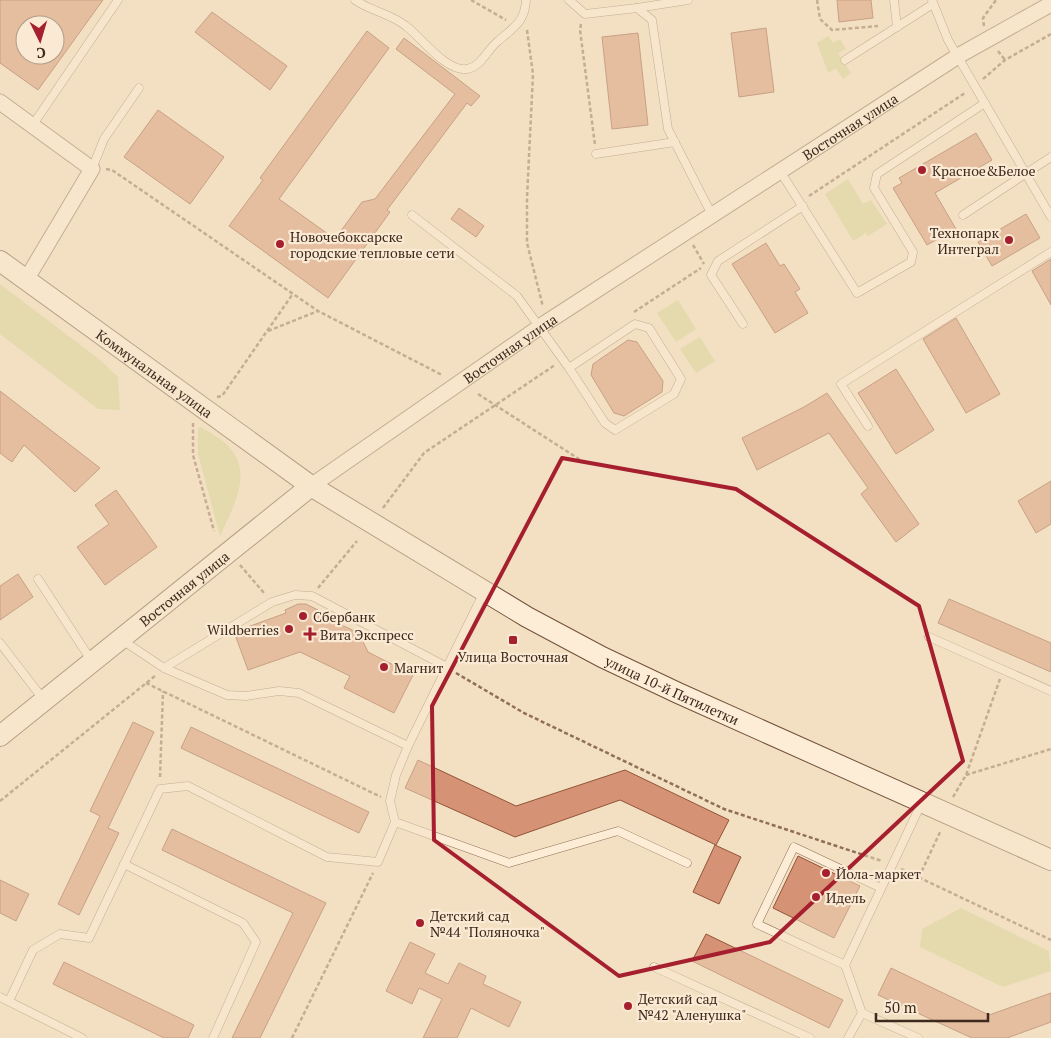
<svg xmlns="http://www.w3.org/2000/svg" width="1051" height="1038" font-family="'PT Serif',serif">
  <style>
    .green { fill: #d2d394 }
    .building { fill: #d69274; stroke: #925439; fill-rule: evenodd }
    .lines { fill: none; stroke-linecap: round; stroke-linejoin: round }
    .service-casing { stroke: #906f57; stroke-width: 9 }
    .minor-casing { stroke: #906f57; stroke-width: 17 }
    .secondary-casing { stroke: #72503a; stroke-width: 22 }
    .path { stroke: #906f57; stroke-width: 2.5; stroke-dasharray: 4 2.5; stroke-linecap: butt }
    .service { stroke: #fdedd7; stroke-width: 8 }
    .minor { stroke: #fdedd7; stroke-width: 15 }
    .secondary { stroke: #fdedd7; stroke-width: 20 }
    .marked { fill: none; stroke: #a61f2e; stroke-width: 4; stroke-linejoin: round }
    .poi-dot { fill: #a61f2e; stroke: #faead3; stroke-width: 2 }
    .labels { text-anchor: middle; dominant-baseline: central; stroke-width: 4.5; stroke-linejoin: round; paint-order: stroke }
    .street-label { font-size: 14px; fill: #3e291d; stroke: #faead3 }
    .poi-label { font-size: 14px; fill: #3e291d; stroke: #faead3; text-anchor: start }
  </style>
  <rect width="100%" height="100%" fill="#f3e0c2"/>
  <g class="green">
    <path d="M 828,36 L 833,43 L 840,39 L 846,49 L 838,53 L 851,73 L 843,79 L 836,68 L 828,73 L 817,43 Z"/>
    <path d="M 848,179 L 863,204 L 871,200 L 887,224 L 868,236 L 866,233 L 853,241 L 825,194 Z"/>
    <path d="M 0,284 L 99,359 L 118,377 L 120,410 L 98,409 L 0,334 Z"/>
    <path d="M 678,300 L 696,329 L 676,342 L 657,313 Z"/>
    <path d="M 700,337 L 715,361 L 696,373 L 680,349 Z"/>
    <path d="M 201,427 C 210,433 222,439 229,447 C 254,473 232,510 220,536 L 198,454 L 198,428 Z"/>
    <path d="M 961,908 L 1049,951 L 1051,971 L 1003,987 L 920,947 L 922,929 Z"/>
  </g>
  <g class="building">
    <path d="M 0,0 L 103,0 L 38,90 L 0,63 ZM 25,25 L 55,25 L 55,55 L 25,55 Z"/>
    <path d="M 837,0 L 871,0 L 873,18 L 839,22 Z"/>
    <path d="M 212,12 L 287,66 L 270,90 L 195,32 Z"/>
    <path d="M 766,28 L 774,92 L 739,97 L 731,33 Z"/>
    <path d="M 367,31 L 389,48 L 279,199 L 335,239 L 362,202 L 375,199 L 455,94 L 396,49 L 404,38 L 480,96 L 471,106 L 467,103 L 387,210 L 390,212 L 328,298 L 229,226 L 263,180 L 260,178 Z"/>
    <path d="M 638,33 L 648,125 L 612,129 L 602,37 Z"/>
    <path d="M 158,110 L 224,157 L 190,204 L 124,157 Z"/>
    <path d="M 976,133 L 992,160 L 935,193 L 956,229 L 927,245 L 893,188 L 902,183 L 899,178 Z"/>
    <path d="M 459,208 L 484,226 L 476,237 L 451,219 Z"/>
    <path d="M 1026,214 L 1040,238 L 992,266 L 978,242 Z"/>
    <path d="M 766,243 L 780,266 L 784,264 L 800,289 L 795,292 L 808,313 L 775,333 L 732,264 Z"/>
    <path d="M 1051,259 L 1051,305 L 1032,271 Z"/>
    <path d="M 956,318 L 1000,394 L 966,413 L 923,339 Z"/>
    <path d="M 628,340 L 637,342 L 663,381 L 662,392 L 624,416 L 614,413 L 591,375 L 593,364 Z"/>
    <path d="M 896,369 L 934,430 L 896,454 L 858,393 Z"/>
    <path d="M 0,391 L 100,468 L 75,492 L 24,445 L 12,462 L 0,453 Z"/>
    <path d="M 827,393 L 919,524 L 896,542 L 861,494 L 868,488 L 829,433 L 757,470 L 742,438 L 804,407 Z"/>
    <path d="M 1051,481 L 1051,524 L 1036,533 L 1018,501 Z"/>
    <path d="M 116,490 L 157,547 L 105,585 L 77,547 L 109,524 L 95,505 Z"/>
    <path d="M 18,574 L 33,597 L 0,620 L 0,586 Z"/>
    <path d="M 949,599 L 1051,643 L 1051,672 L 938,623 Z"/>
    <path d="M 298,604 L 306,604 L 318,610 L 319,615 L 359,633 L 368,652 L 413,675 L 394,713 L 344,688 L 350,676 L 300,652 L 248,670 L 234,632 L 286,613 L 285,610 Z"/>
    <path d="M 133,722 L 154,732 L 108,828 L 119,833 L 79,915 L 58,904 L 100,816 L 90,811 Z"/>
    <path d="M 191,727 L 369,812 L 359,833 L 181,748 Z"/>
    <path d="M 418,760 L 516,806 L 625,770 L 729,820 L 716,845 L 620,800 L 515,837 L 405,788 Z"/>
    <path d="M 172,829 L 326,903 L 260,1038 L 232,1038 L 293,913 L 162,850 Z"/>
    <path d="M 715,845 L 741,857 L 719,904 L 693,892 Z"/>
    <path d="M 798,856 L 860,886 L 834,938 L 773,908 Z"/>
    <path d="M 0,880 L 29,894 L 16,921 L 0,913 Z"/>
    <path d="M 706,934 L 843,1000 L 829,1028 L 692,961 Z"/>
    <path d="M 410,942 L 435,954 L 425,973 L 448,984 L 459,963 L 486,976 L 483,984 L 521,1002 L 509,1027 L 471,1008 L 457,1038 L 423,1038 L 442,999 L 419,988 L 412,1004 L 386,991 Z"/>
    <path d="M 64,962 L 194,1025 L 188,1038 L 164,1038 L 53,984 Z"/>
    <path d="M 891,968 L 989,1015 L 1051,993 L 1051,1022 L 1007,1038 L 972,1038 L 878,995 Z"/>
  </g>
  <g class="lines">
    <defs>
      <g id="service">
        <path d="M 355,0 C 371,11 391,14 406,26 C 422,38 446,72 467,69 C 481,67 487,50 497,42 C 513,28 525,22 526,0"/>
        <path d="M 569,0 L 585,14 L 637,8 L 652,20 L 668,129 L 712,215"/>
        <path d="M 894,0 L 897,27"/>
        <path d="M 932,0 L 948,40 L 1051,217"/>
        <path d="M 637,8 L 688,0"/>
        <path d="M 845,60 L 933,4"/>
        <path d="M 32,126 L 118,0"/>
        <path d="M 596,154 L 675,142"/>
        <path d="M 92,169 L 104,139 L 139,88"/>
        <path d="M 780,171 L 857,293 L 911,262 L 913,252 L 874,188 L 877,174 L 985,103"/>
        <path d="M 412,215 L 517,296 L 569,368 L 605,423 L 615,430 L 674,394 L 681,379 L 649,328 L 635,324 L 569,368"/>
        <path d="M 963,215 L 1051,157"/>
        <path d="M 743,324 L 711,275 L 718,261 L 803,206"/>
        <path d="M 868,426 L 841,384 L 1051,252"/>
        <path d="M 38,579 L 91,660"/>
        <path d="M 929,637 L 1051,691"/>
        <path d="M 122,640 L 164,668 L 227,695 L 246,696 L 279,691 L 299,693 L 408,746"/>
        <path d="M 0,643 L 43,699"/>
        <path d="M 164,668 L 272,602 L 295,595 L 312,596 L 447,667"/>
        <path d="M 395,822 L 509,863 L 618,831 L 687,863"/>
        <path d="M 124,864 L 243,923 L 256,942 L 213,1038"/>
        <path d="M 881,888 L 794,847 L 757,924 L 845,965 L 862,1013 L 918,1038"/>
        <path d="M 845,965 L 922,802"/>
        <path d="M 654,967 L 810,1038"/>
        <path d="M 0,997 L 82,1038"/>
        <path d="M 9,1001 L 33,950 L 60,934 L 89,938 L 160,789 L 188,786 L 327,857 L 378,862 L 395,822 L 390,801 L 396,775 L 408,746 L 484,592"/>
        <path d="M 848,1038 L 862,1013"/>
      </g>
      <g id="minor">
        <path d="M 0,102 L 92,169 L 26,280"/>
        <path id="s1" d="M 311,486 L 547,322 L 958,56 L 1051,4"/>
      </g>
      <g id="secondary">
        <path id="s2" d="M 0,261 L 311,486 L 527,617 L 602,657 L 678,693 L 1051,860"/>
        <path id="s3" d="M 0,736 L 311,486"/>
      </g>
    </defs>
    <use href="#service" class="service-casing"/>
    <use href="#minor" class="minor-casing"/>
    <use href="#secondary" class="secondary-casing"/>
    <g class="path">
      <path d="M 471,0 L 506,20"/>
      <path d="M 817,0 L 820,19 L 832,30 L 878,26"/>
      <path d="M 581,24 L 580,30 L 595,145"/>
      <path d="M 984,26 L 983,18 L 996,0"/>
      <path d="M 527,30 L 533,74 L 527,198 L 527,243 L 543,307"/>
      <path d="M 998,51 L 1005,60"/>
      <path d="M 983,79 L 1005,60 L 1051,34"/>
      <path d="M 106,169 L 112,170 L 318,311 L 442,375"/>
      <path d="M 809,196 L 965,93"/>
      <path d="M 693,245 L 704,264"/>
      <path d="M 634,312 L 701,268"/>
      <path d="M 268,331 L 318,311"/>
      <path d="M 478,394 L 582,461"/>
      <path d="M 217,397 L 222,396 L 292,295"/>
      <path d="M 193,423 L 193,455 L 214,531"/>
      <path d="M 383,508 L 424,453 L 555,365"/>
      <path d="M 240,565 L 264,593"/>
      <path d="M 318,588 L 357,541"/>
      <path d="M 456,673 L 524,713 L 724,809 L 882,861"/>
      <path d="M 146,683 L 381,797"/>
      <path d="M 966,775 L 1051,749"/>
      <path d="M 160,777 L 163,691"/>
      <path d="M 953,797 L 966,775 L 1000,679"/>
      <path d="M 0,801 L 155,676"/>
      <path d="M 901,869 L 1051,940"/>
      <path d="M 919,877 L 941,830"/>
      <path d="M 292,1038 L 373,873"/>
    </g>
    <use href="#service" class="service"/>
    <use href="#minor" class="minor"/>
    <use href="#secondary" class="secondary"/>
  </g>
  <path d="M0 0H1051V1038H0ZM 562,458 L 736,489 L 919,606 L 963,761 L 770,942 L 619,976 L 434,840 L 432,706 Z" fill="#f3e0c2" fill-opacity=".55" fill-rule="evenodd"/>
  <path class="marked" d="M 562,458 L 736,489 L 919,606 L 963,761 L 770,942 L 619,976 L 434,840 L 432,706 Z"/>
  <g class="poi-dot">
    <circle cx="922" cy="170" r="5"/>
    <circle cx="1009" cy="240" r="5"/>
    <circle cx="280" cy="244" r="5"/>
    <circle cx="303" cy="616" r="5"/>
    <circle cx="289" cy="629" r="5"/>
    <path d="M307.5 626.5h5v5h5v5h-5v5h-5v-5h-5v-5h5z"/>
    <rect x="508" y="635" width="10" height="10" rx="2.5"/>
    <circle cx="384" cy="667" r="5"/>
    <circle cx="826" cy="873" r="5"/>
    <circle cx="816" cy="897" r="5"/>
    <circle cx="420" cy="923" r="5"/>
    <circle cx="628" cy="1006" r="5"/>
  </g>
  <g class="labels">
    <g class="street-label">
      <text stroke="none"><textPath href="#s1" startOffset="648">Восточная улица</textPath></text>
      <text stroke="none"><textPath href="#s1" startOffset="242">Восточная улица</textPath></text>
      <text stroke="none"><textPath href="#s2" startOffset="191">Коммунальная улица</textPath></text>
      <text stroke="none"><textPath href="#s3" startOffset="236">Восточная улица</textPath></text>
      <text stroke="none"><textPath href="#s2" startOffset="799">улица 10-й Пятилетки</textPath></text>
    </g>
    <g class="poi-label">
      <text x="932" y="170">Красное&amp;Белое</text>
      <text x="999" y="232" text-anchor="end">Технопарк<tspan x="999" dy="16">Интеграл</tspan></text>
      <text x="290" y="236">Новочебоксарске<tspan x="290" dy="16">городские тепловые сети</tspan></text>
      <text x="313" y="616">Сбербанк</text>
      <text x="279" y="629" text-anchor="end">Wildberries</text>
      <text x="320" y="634">Вита Экспресс</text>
      <text x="513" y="656" text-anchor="middle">Улица Восточная</text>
      <text x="394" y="667">Магнит</text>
      <text x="836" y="873">Йола-маркет</text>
      <text x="826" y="897">Идель</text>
      <text x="430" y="915">Детский сад<tspan x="430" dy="16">№44 "Поляночка"</tspan></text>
      <text x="638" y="998">Детский сад<tspan x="638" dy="16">№42 "Аленушка"</tspan></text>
    </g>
  </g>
  <g transform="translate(40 40) rotate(175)"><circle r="24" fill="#faead3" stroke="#af9d8a"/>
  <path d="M0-4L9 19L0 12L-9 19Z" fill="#a61f2e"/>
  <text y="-8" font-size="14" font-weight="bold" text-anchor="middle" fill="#3e291d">С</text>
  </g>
  <path d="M876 1013v8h112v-8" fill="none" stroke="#3e291d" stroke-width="2.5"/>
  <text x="884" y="1013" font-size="15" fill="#3e291d" stroke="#faead3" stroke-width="4" paint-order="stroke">50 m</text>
</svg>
